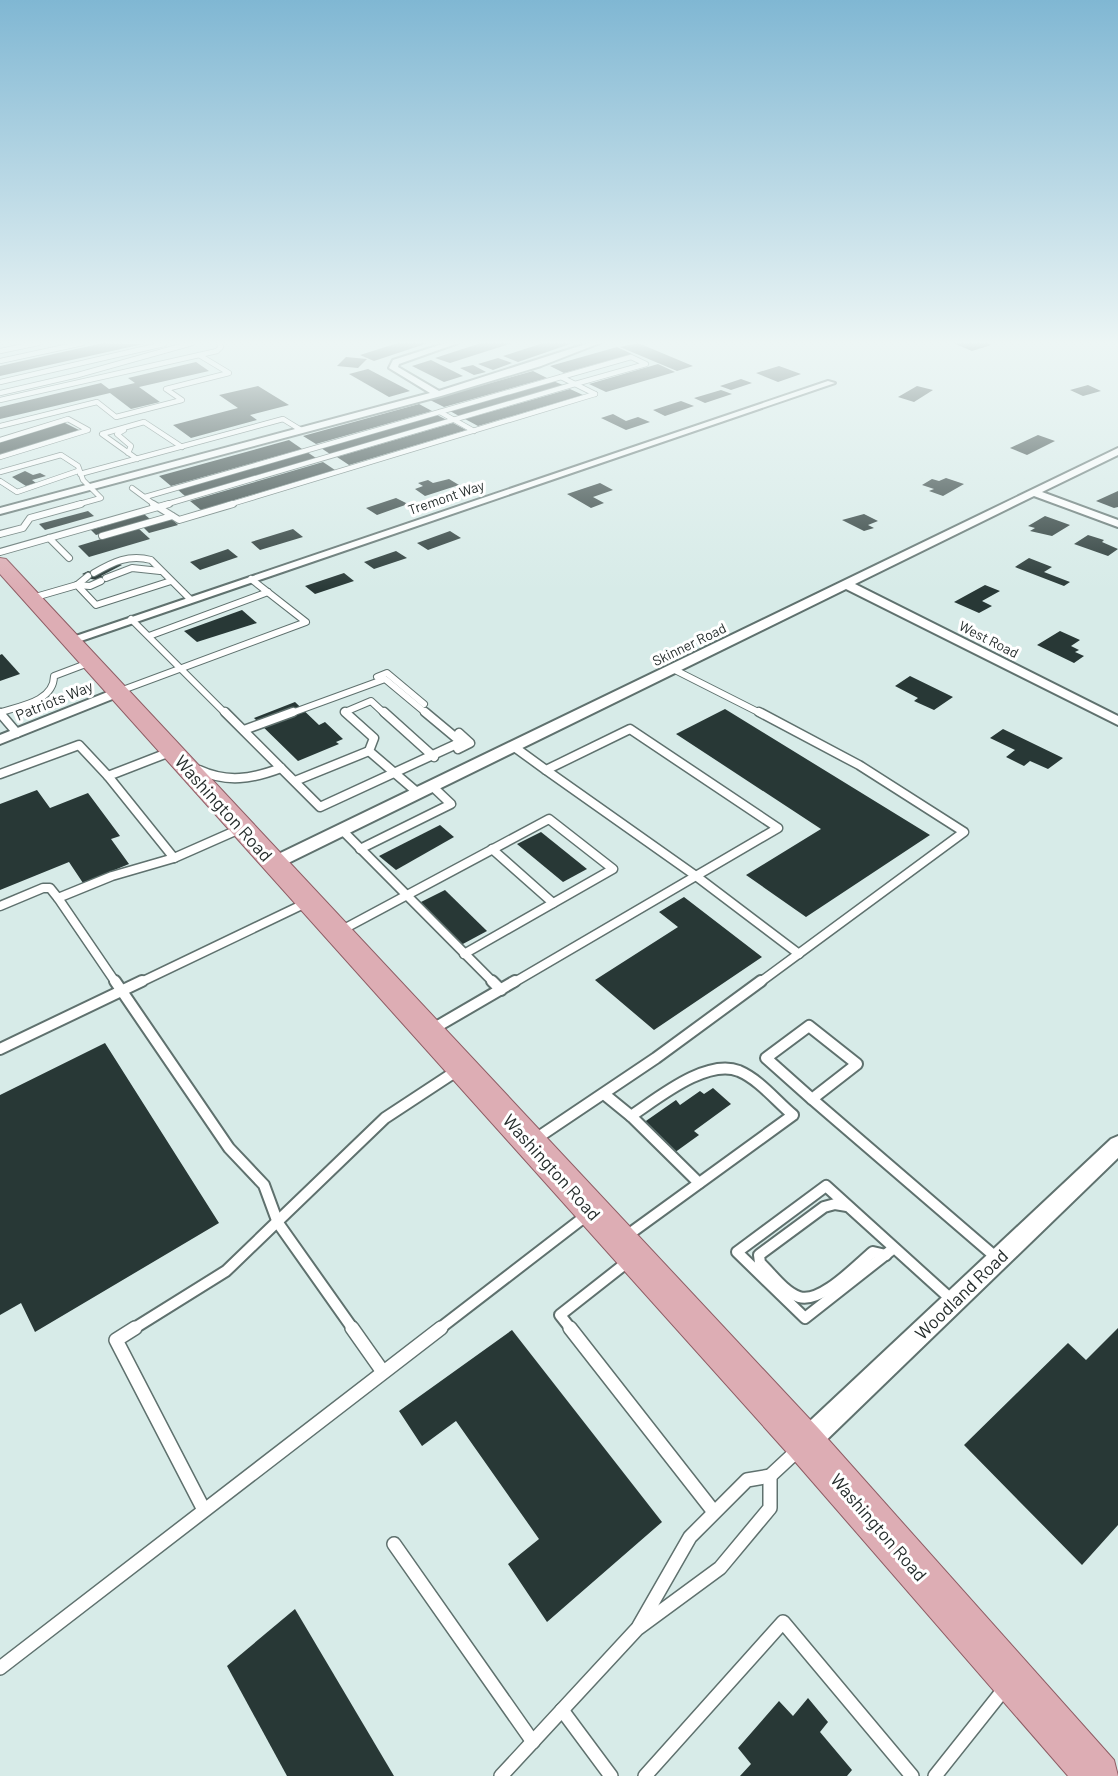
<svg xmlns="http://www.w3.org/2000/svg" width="1118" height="1776" font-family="Barlow,sans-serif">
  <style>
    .building { fill: #283836 }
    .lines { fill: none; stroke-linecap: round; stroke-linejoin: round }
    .service-far4-casing { stroke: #5f716e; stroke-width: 6 }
    .service-far3-casing { stroke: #5f716e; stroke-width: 8 }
    .service-far2-casing { stroke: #5f716e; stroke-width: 11 }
    .service-far1-casing { stroke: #5f716e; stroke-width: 14 }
    .service-casing { stroke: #5f716e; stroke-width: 16 }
    .minor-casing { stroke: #5f716e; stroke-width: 4 }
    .primary-casing { stroke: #8e5c64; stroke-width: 2 }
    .service-far4 { stroke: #fff; stroke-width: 4.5 }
    .service-far3 { stroke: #fff; stroke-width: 6 }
    .service-far2 { stroke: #fff; stroke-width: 8 }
    .service-far1 { stroke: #fff; stroke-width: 10 }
    .service { stroke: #fff; stroke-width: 13 }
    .minor { fill: #fff; fill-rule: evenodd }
    .primary { fill: #ddadb4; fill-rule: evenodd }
    .labels { text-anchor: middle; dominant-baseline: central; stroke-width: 6; stroke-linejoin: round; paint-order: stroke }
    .far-street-label { font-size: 14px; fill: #252d2c; stroke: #fff }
    .street-label { font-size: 15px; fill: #252d2c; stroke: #fff }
    .near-street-label { font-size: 18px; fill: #252d2c; stroke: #fff }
  </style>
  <rect width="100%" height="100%" fill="#d7ebe8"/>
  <g class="building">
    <path d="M 103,343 L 143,344 L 0,376 L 0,366 Z"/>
    <path d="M 398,343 L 428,343 L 374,361 L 360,355 Z"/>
    <path d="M 481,343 L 512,343 L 450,363 L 435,358 Z"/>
    <path d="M 543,343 L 573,343 L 518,362 L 503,356 Z"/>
    <path d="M 638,343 L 693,366 L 677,371 L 620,347 Z"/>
    <path d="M 953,343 L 987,343 L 991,345 L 972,351 Z"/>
    <path d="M 617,347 L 632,354 L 564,373 L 550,366 Z"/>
    <path d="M 346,357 L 367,359 L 358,368 L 337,366 Z"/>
    <path d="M 498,358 L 512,363 L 493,370 L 478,364 Z"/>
    <path d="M 431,360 L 463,376 L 444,382 L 412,366 Z"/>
    <path d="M 196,362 L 209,371 L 139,387 L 160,402 L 131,409 L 110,393 L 0,419 L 0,407 L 101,383 L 109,389 L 135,383 L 128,378 Z"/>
    <path d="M 658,364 L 675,372 L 606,392 L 589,384 Z"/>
    <path d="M 473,365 L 486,372 L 474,375 L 460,368 Z"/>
    <path d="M 779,366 L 801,374 L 778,382 L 756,373 Z"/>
    <path d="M 368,369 L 410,391 L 389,397 L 349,374 Z"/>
    <path d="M 533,371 L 547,378 L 444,407 L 430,400 Z"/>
    <path d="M 741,379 L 752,383 L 731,390 L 720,386 Z"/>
    <path d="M 553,381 L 563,385 L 459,416 L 450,411 Z"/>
    <path d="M 1088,385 L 1101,391 L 1083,396 L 1070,390 Z"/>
    <path d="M 258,386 L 289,405 L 250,415 L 257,420 L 191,438 L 173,425 L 238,408 L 219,395 Z"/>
    <path d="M 917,386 L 933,390 L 914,402 L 898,397 Z"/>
    <path d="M 570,389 L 583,395 L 478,426 L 465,419 Z"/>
    <path d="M 721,390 L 732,394 L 705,403 L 694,398 Z"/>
    <path d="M 681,401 L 694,406 L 665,416 L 653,410 Z"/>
    <path d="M 419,404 L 432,411 L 316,444 L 303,436 Z"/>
    <path d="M 613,414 L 626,421 L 638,417 L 650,422 L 626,430 L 601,418 Z"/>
    <path d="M 437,415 L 447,420 L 330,454 L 321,448 Z"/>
    <path d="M 63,422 L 79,430 L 0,455 L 0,442 Z"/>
    <path d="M 453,423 L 466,430 L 349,465 L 337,457 Z"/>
    <path d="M 1038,435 L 1055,441 L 1027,455 L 1010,448 Z"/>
    <path d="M 289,440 L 302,449 L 171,486 L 159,476 Z"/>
    <path d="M 307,452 L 316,458 L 185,496 L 177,489 Z"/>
    <path d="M 323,462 L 335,470 L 201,510 L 190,501 Z"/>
    <path d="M 25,471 L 33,475 L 40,473 L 46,476 L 32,480 L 36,483 L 26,486 L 12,477 Z"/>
    <path d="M 946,478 L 964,484 L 943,496 L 929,491 L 934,489 L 922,485 L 932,479 L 939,481 Z"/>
    <path d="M 449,479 L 459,485 L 425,496 L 415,489 L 423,486 L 418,483 L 428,480 L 433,483 Z"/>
    <path d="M 600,483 L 613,490 L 593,497 L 604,503 L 591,508 L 567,494 Z"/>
    <path d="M 1118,491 L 1118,507 L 1114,508 L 1096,501 Z"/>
    <path d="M 396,498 L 408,504 L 377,515 L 366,508 Z"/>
    <path d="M 88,511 L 94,516 L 45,530 L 39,524 Z"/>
    <path d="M 144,514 L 150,519 L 96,535 L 91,530 Z"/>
    <path d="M 864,514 L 878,521 L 868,525 L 874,528 L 864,531 L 842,520 Z"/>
    <path d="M 1045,516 L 1059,521 L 1070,525 L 1052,536 L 1030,531 L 1035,528 L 1028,526 Z"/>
    <path d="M 171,518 L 178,525 L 149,533 L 142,526 Z"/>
    <path d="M 138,528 L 150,539 L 89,557 L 78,546 Z"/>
    <path d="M 293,529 L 303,537 L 260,550 L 251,542 Z"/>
    <path d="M 450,531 L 461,538 L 428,550 L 417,543 Z"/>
    <path d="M 1088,535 L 1104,540 L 1102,542 L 1118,549 L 1108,556 L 1074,544 Z"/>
    <path d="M 228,549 L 238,557 L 200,570 L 190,562 Z"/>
    <path d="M 396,551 L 407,558 L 374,569 L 364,562 Z"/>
    <path d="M 1029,558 L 1052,567 L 1044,572 L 1070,582 L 1064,586 L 1015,567 Z"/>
    <path d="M 116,562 L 122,565 L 101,576 L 108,578 L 102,581 L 86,578 L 89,577 L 82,574 L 88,571 L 96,573 Z"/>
    <path d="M 344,573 L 354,581 L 315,594 L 305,586 Z"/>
    <path d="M 985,585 L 1000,591 L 982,601 L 992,606 L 979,613 L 954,602 Z"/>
    <path d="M 242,610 L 257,623 L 197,642 L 184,631 Z"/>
    <path d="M 1060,631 L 1080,640 L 1071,646 L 1079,650 L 1075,652 L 1084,656 L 1074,663 L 1037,645 Z"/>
    <path d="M 2,654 L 20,674 L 0,681 L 0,655 Z"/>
    <path d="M 910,676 L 953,697 L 934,710 L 914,701 L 918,698 L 895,686 Z"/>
    <path d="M 295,702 L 319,725 L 325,722 L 343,739 L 336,742 L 339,744 L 298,761 L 254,718 Z"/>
    <path d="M 725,709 L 930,835 L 806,917 L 746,875 L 821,829 L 676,734 Z"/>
    <path d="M 1003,729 L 1063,758 L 1048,769 L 1030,761 L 1024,766 L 1006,757 L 1015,750 L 990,738 Z"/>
    <path d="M 37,790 L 50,808 L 88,793 L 120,836 L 111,839 L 129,864 L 83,883 L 69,862 L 0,890 L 0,804 Z"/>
    <path d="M 440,825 L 454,837 L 396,870 L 379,856 Z"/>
    <path d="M 541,832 L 587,869 L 563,882 L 517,844 Z"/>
    <path d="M 445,890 L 487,931 L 461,945 L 419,903 Z"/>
    <path d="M 684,897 L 762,957 L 654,1030 L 595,980 L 678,927 L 659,912 Z"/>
    <path d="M 105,1043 L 219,1223 L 35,1332 L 21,1303 L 0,1315 L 0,1095 Z"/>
    <path d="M 713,1088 L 731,1104 L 694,1131 L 699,1135 L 674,1153 L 643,1123 L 676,1100 L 680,1105 L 700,1091 L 704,1094 Z"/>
    <path d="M 1118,1328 L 1118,1525 L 1082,1565 L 964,1445 L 1068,1343 L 1086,1360 Z"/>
    <path d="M 512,1330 L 662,1522 L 547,1622 L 508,1564 L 539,1539 L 456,1421 L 422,1446 L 399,1411 Z"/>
    <path d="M 295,1609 L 394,1776 L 287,1776 L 227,1666 Z"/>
    <path d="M 808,1698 L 828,1722 L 820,1732 L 852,1770 L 847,1776 L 740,1776 L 751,1764 L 738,1748 L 779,1701 L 793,1716 Z"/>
  </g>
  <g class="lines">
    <defs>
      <g id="service-far4">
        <path d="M 0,351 L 38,343"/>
        <path d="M 631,357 L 646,364 L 575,384 L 561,377 Z"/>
        <path d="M 0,361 L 83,343"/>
        <path d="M 0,382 L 164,344 L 162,343"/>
        <path d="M 0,393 L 78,375 L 192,343"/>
        <path d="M 0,400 L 217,351 L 221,347 L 219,343"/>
        <path d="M 440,412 L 474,431"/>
        <path d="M 0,426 L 97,402 L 116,417 L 182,400 L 166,389 L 229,373 L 199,355"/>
        <path d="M 124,430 L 117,434 L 131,446 L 128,453"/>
        <path d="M 0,440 L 68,419 L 88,430 L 0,457"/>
        <path d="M 137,459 L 102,434 L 144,422 L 182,447"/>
        <path d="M 0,472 L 61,455 L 78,466 L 83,480 L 101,498 L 76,505"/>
        <path d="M 80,474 L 283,419 L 301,430"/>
        <path d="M 0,481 L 17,492 L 78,471"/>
        <path d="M 132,488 L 155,505"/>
        <path d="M 145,497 L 561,377"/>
        <path d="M 164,505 L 575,384 L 595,394"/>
        <path d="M 228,505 L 595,394"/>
      </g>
      <g id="service-far3">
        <path d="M 158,507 L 179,520 L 233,504"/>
        <path d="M 158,507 L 169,504"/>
        <path d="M 0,534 L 23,528 L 30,518 L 81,504"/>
        <path d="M 102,536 L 172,516"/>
        <path d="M 49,538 L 69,558"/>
        <path d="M 0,552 L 158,507 L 153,504"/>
        <path d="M 94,573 C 113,562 129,554 151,560 L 190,599"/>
        <path d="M 106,578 L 132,568 L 160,571"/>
        <path d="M 77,585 L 90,586 L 101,581"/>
        <path d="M 77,585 L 88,576"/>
        <path d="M 32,598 L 77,585 L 96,605 L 171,581"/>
        <path d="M 131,619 L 226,714"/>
        <path d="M 149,636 L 268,592"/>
        <path d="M 673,669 L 762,714"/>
        <path d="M 377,677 L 387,673 L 424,704"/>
        <path d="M 120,691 L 306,622 L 251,579"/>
        <path d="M 1,712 C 21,706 54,701 54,676 L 91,662"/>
        <path d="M 289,714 L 385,679 L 427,714"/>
        <path d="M 347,714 L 345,712 L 371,701 L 385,714"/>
      </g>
      <g id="service-far2">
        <path d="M 225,712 L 320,807 L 461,742 L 425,712"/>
        <path d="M 345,712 L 374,738 L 369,751 L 418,793"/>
        <path d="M 384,712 L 434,757"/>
        <path d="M 0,713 L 17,733"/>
        <path d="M 244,730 L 293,712"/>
        <path d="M 458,749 L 470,743 L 459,733"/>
        <path d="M 170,752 L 108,776 L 174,858 L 242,828"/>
        <path d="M 199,770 C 227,783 252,779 281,768"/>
        <path d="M 546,770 L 696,876 L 799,954"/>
        <path d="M 0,774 L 79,745 L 108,776"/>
        <path d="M 295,781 L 369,751"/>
        <path d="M 342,830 L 494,983"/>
        <path d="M 360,849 L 451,804 L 432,786"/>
        <path d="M 492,849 L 553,903"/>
        <path d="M 58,898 L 116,983"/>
        <path d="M 0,906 L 43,888 L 50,888 L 58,898 L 112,876 L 174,858"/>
        <path d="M 340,931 L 549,819 L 613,869 L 464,954"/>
        <path d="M 139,983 L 306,903"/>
        <path d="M 513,983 L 778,828 L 630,729 L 546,770 L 513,746"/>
        <path d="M 759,983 L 964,832 L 859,765 L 759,712"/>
      </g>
      <g id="service-far1">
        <path d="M 115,981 L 229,1148 L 264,1185 L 278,1223 L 353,1329"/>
        <path d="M 492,981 L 501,990"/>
        <path d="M 809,1026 L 857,1064 L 812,1099 L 766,1058 Z"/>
        <path d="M 431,1030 L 515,981"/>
        <path d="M 0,1049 L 142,981"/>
        <path d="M 604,1094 L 631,1116 C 657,1099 706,1058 739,1071 C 760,1080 776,1101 793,1115 L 625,1237"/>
        <path d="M 812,1099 L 998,1259"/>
        <path d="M 631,1116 L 699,1183"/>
        <path d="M 534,1140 L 656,1058 L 761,981"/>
        <path d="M 847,1206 L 835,1204 L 824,1207 L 759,1255 L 760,1263 C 771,1273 784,1292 799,1297 C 821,1304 857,1265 873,1252 L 886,1255"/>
        <path d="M 894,1248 L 805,1318 L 737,1252 L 826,1186 L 952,1300"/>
        <path d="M 133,1329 L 226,1271 L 385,1118 L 458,1070"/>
        <path d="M 439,1329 L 587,1215"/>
        <path d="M 571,1329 L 560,1315 L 630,1260"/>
      </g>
      <g id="service">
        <path d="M 135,1328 L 116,1340 L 204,1510"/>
        <path d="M 352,1328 L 383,1372"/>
        <path d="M 570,1328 L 714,1512"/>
        <path d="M 394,1544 L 533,1742"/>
        <path d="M 639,1626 L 690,1537 L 747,1480 L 770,1476 L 798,1450"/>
        <path d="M 0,1668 L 441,1328"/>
        <path d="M 562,1710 L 611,1776"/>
        <path d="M 501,1776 L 637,1629 L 720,1568 L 770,1508 L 770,1476"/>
        <path d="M 645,1776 L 783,1622 L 912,1776"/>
        <path d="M 935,1776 L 1005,1688"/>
      </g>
      <g id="minor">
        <path d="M 446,343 L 458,343 L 399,364 L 398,367 L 439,391 L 589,343 L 600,343 L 541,366 L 441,396 L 0,514 L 0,508 L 430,393 L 389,368 L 393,360 Z"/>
        <path d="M 828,381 L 835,383 L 75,643 L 65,643 L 64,640 Z"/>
        <path d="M 1118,448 L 1118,455 L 1042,492 L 1118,520 L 1118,527 L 1034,496 L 855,584 L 1118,716 L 1118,725 L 846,589 L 280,867 L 274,868 L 266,863 L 268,859 Z"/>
        <path d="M 120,687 L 125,688 L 125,694 L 0,744 L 0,735 Z"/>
        <path d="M 1118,1136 L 1118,1158 L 814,1452 L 805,1455 L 796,1452 L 793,1443 L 796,1434 L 1111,1139 Z"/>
      </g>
      <path id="primary" d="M 0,558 L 6,559 L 819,1429 L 1114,1760 L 1118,1776 L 1068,1776 L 791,1457 L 0,574 Z"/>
    </defs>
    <use href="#service-far4" class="service-far4-casing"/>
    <use href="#service-far3" class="service-far3-casing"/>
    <use href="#service-far2" class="service-far2-casing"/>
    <use href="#service-far1" class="service-far1-casing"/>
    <use href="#service" class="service-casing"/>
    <use href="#minor" class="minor-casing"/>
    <use href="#primary" class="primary-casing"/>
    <use href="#service-far4" class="service-far4"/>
    <use href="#service-far3" class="service-far3"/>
    <use href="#service-far2" class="service-far2"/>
    <use href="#service-far1" class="service-far1"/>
    <use href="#service" class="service"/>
    <use href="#minor" class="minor"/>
    <use href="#primary" class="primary"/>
  </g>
  <linearGradient id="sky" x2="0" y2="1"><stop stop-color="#80b7d3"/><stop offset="0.58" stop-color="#edf6f5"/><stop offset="1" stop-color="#edf6f5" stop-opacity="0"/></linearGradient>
  <rect width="1118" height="591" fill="url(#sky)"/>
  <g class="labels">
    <g class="far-street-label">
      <text transform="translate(446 497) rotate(-19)">Tremont Way</text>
      <text transform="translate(989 639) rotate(27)">West Road</text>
      <text transform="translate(689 644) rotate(-26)">Skinner Road</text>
    </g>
    <g class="street-label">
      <text transform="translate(54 700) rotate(-22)">Patriots Way</text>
    </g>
    <g class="near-street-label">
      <text transform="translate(224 808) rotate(48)">Washington Road</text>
      <text transform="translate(552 1167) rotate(48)">Washington Road</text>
      <text transform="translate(961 1294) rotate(-44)">Woodland Road</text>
      <text transform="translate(879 1527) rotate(49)">Washington Road</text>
    </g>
  </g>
</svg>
